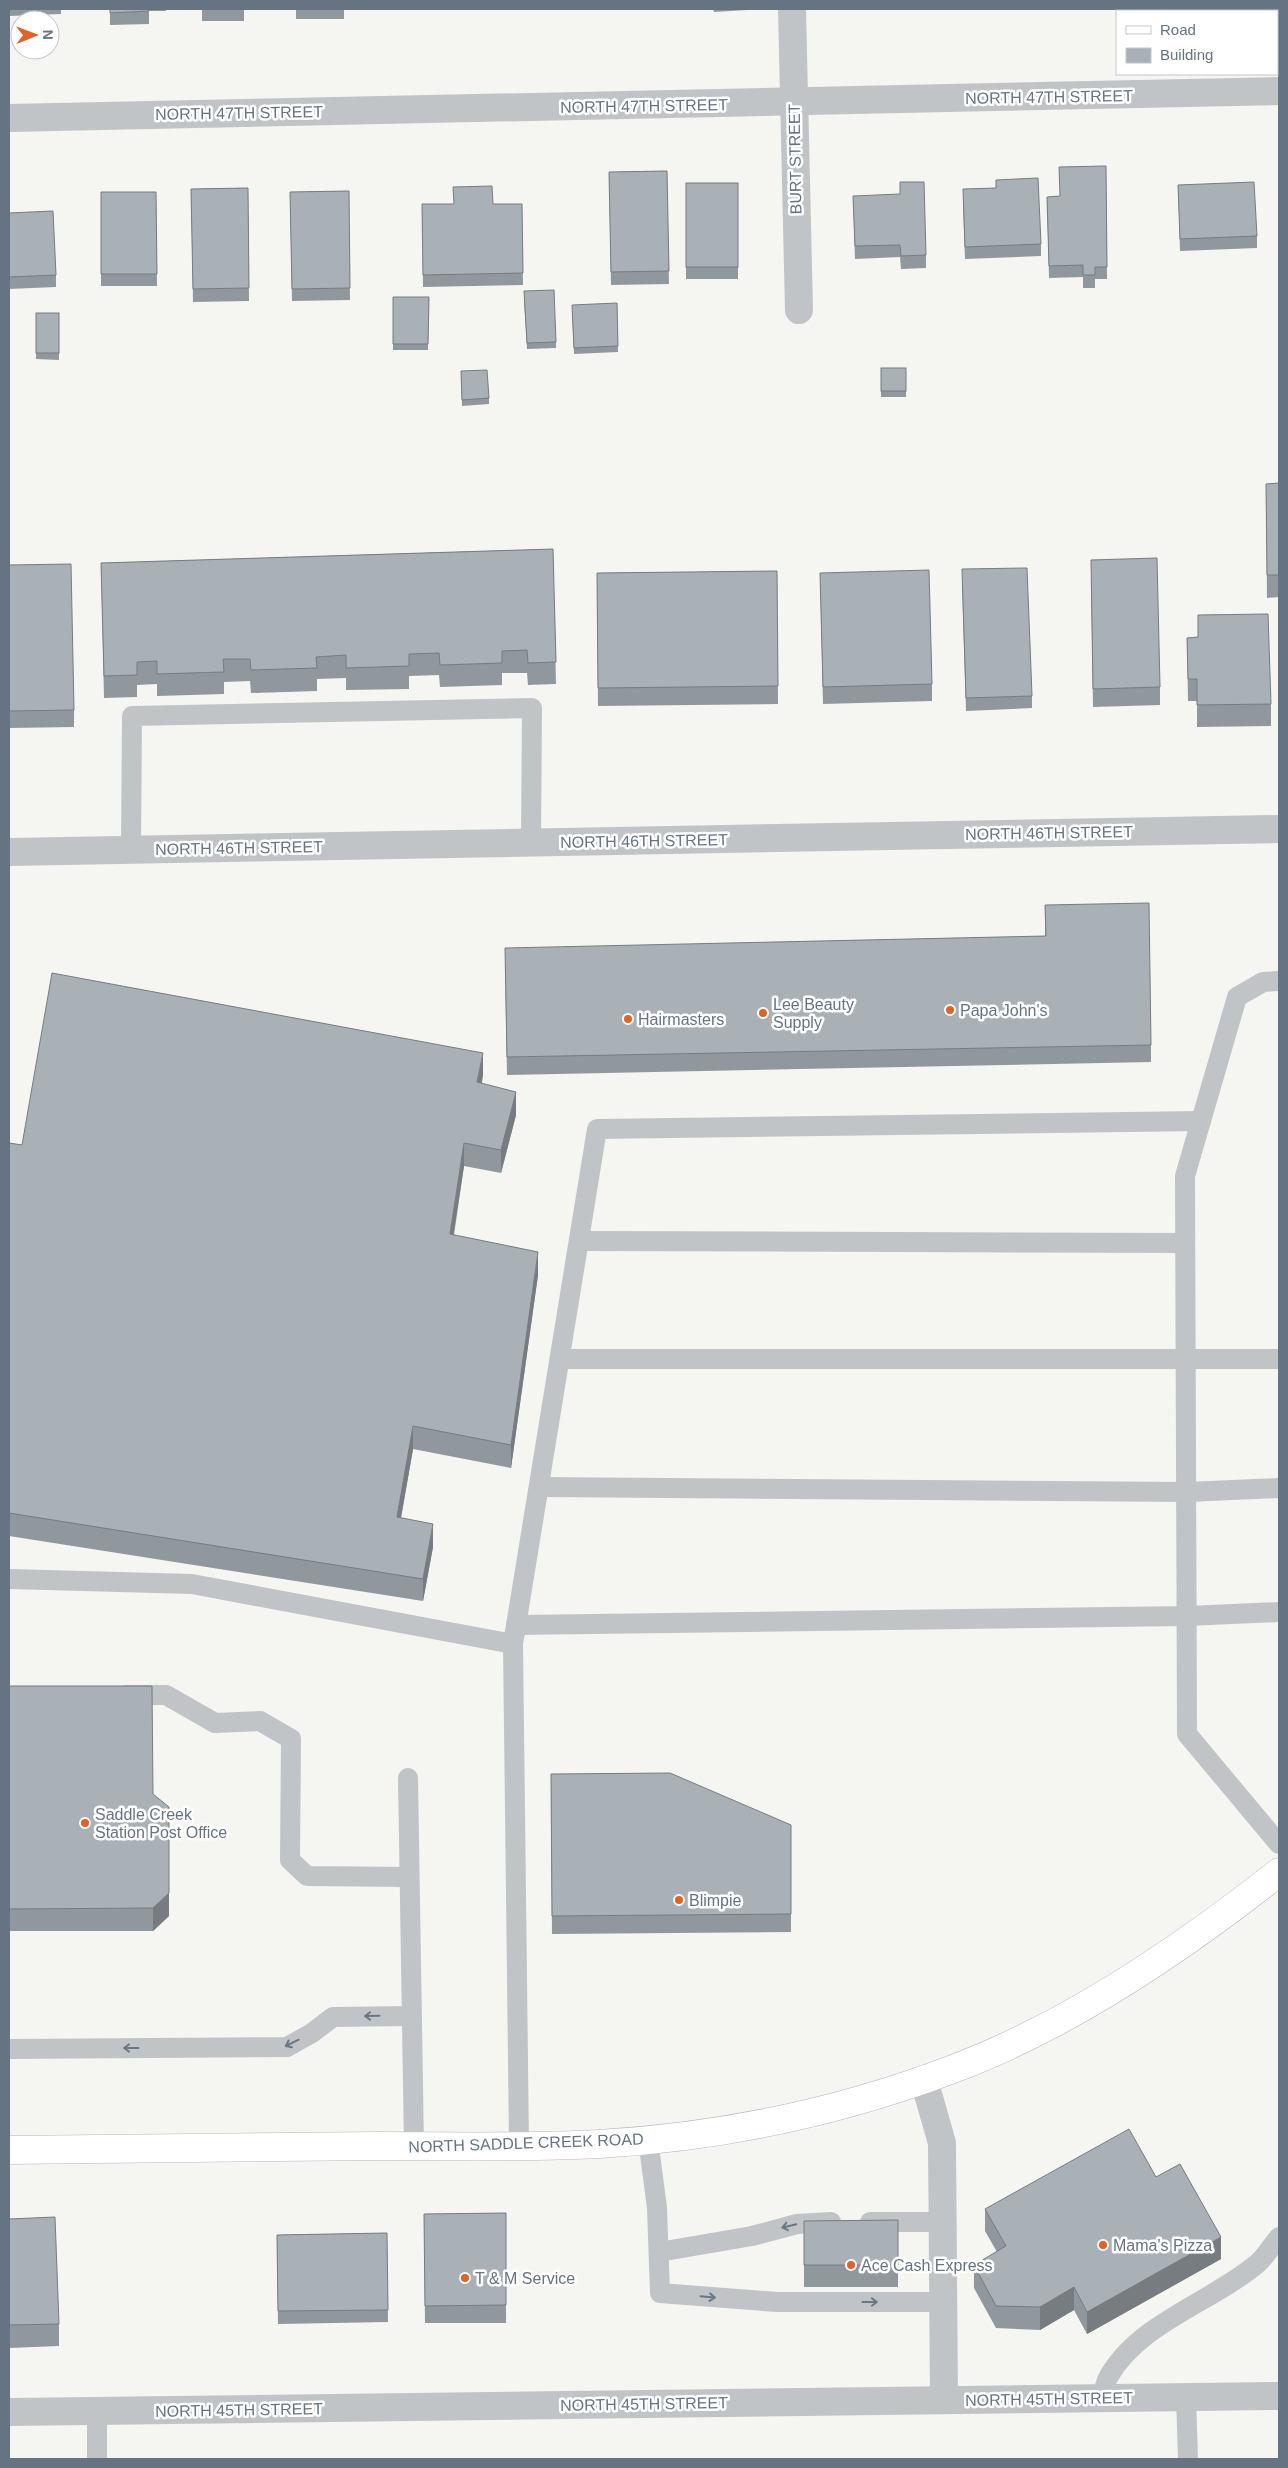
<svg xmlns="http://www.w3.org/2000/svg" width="1288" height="2468" font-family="Arial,sans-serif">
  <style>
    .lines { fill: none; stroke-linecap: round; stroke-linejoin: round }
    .primary-casing { stroke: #b3b7bb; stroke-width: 29 }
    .service { stroke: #c0c4c7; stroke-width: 20 }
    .minor { stroke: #c0c4c7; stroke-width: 28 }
    .tertiary { stroke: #c0c4c7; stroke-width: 28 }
    .primary { stroke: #fff; stroke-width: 28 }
    .wall { fill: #91989d }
    .shaded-wall { fill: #767c7f }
    .building { fill: #a9b1b6; stroke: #767c7f }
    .oneway { stroke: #6a7785 }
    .poi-dot { fill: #df6228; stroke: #fff; stroke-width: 2 }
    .labels { text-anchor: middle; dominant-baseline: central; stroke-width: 5; stroke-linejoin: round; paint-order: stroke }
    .street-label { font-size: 16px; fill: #657382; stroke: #fff }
    .poi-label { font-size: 16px; fill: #657382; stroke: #fff; text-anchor: start }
  </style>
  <rect width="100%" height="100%" fill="#f5f5f2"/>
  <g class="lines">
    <defs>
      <path id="primary" d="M 9,2150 C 132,2149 255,2148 378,2146 C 452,2146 526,2148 599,2144 C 719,2137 840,2112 953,2069 C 1068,2026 1183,1948 1279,1872"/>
    </defs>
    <use href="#primary" class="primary-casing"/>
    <g class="service">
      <path d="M 131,850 L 132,716 L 532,708 L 531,843"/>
      <path d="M 1279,981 L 1263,982 L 1237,997 L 1185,1176 L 1187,1734 L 1279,1844"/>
      <path d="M 579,1241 L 1185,1243"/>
      <path d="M 560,1359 L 1279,1359"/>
      <path d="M 539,1487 L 1187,1492 L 1279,1488"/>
      <path d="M 9,1579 L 192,1584 L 513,1644"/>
      <path d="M 516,1625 L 1187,1616 L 1279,1612"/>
      <path d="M 126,1695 L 166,1695 L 215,1723 L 260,1721 L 291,1739 L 290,1860 L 307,1876 L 409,1877"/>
      <path d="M 408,1778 L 414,2146"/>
      <path d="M 9,2049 L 287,2047 L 312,2033 L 333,2017 L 411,2016"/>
      <path d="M 648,2139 L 657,2208 L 660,2293 L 777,2302 L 943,2302"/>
      <path d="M 519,2145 L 513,1644 L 597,1129 L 1201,1121"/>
      <path d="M 870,2222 L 943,2222"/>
      <path d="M 659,2252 L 752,2236 L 797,2224 L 831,2222"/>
      <path d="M 1186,2397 L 1188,2459"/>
      <path d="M 1102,2398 C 1104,2391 1105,2382 1109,2376 C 1139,2323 1212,2302 1258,2263 C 1266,2256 1272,2245 1279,2237"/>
      <path d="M 97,2411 L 97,2459"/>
    </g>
    <g class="minor">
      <path d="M 792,9 L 799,310"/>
      <path d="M 9,118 L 1279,91"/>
      <path d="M 9,852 L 1279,829"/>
      <path d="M 9,2412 L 1279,2396"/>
    </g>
    <path class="tertiary" d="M 924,2080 L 942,2143 L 944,2400"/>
    <use href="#primary" class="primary"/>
  </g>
  <g class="wall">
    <path d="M 9,9 L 61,9 L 61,14 L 9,16 Z"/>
    <path d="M 110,9 L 166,9 L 166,11 L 149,11 L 149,24 L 110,25 Z"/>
    <rect x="202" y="9" width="42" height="12"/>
    <rect x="296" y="9" width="48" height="10"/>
    <path d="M 713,9 L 747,9 L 747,10 L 714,12 Z"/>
    <path d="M 1106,166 L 1107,279 L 1095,279 L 1095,288 L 1083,288 L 1083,277 L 1049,278 L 1047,197 L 1060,196 Z"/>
    <path d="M 667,171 L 669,284 L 611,285 L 609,172 Z"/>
    <rect x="686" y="183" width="52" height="96"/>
    <path d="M 1178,185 L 1257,236 L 1257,248 L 1180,251 Z"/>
    <path d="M 248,188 L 249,301 L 193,302 L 191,189 Z"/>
    <path d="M 349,191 L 350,300 L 292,301 L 290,192 Z"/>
    <path d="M 101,192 L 156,192 L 157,286 L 101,286 Z"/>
    <path d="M 853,196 L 926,255 L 926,268 L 901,269 L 900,257 L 855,259 Z"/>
    <path d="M 963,202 L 1041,244 L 1041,256 L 965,259 Z"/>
    <path d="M 422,204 L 522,204 L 523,285 L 423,287 Z"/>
    <path d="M 9,213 L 56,275 L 56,287 L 9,289 Z"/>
    <path d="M 393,297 L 429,297 L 428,350 L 393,350 Z"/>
    <path d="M 524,298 L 556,342 L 556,348 L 527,349 Z"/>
    <path d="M 617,303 L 618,352 L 574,354 L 572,311 Z"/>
    <path d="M 36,313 L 59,313 L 59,360 L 36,359 Z"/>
    <rect x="881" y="368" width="25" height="29"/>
    <path d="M 461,371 L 489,398 L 489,404 L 462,406 Z"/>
    <path d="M 1279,483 L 1279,597 L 1267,598 L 1266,484 Z"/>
    <path d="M 553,549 L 556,684 L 528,685 L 527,673 L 502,673 L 502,685 L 440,687 L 439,675 L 409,676 L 409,689 L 346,690 L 346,678 L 317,679 L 317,691 L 251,693 L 250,681 L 224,682 L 224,694 L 157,696 L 157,684 L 137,685 L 137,697 L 104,698 L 101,563 Z"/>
    <path d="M 9,565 L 74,710 L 74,727 L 9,728 Z"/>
    <path d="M 777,571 L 778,704 L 598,706 L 597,573 Z"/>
    <path d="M 820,573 L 932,684 L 932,701 L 823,704 Z"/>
    <path d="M 1091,578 L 1160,687 L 1160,705 L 1093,707 Z"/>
    <path d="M 962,582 L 1032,696 L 1032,708 L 966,711 Z"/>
    <path d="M 1198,615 L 1271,704 L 1271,726 L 1197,727 L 1197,701 L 1188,701 L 1187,638 L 1198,637 Z"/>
    <path d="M 1045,905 L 1151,1045 L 1151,1062 L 507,1075 L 505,965 L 1045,936 Z"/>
    <path d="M 483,1075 L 482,1083 L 516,1115 L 501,1173 L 464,1166 L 454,1235 L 538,1275 L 511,1468 L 413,1449 L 401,1518 L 433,1547 L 423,1601 L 9,1536 L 9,1143 L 22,1145 Z"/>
    <path d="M 9,1686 L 153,1794 L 169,1916 L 153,1931 L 9,1931 Z"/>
    <path d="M 551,1774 L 791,1825 L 791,1932 L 552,1934 Z"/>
    <path d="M 1156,2177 L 1221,2259 L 1087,2334 L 1074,2310 L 1040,2330 L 996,2328 L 974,2288 L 974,2265 L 997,2252 L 985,2231 L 985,2209 Z"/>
    <path d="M 506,2213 L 506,2323 L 425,2323 L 424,2214 Z"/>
    <path d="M 9,2219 L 59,2324 L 59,2346 L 9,2348 Z"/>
    <path d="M 898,2220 L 898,2287 L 804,2287 L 804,2221 Z"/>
    <path d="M 387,2233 L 388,2322 L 278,2324 L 277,2235 Z"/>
  </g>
  <g class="shaded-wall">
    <path d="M 483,1053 L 483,1075 L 477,1105 L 477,1082 Z"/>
    <path d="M 516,1092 L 516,1115 L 501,1173 L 501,1150 Z"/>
    <path d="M 464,1143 L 464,1166 L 450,1256 L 450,1234 Z"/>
    <path d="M 538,1252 L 538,1275 L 511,1468 L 511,1445 Z"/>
    <path d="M 413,1426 L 413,1449 L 397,1540 L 397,1517 Z"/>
    <path d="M 433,1524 L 433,1547 L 423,1601 L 423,1579 Z"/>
    <path d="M 169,1893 L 169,1916 L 153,1931 L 153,1908 Z"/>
    <path d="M 1221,2237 L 1221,2259 L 1087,2334 L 1087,2312 Z"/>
    <path d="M 1074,2287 L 1074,2310 L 1040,2330 L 1040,2307 Z"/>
  </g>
  <g class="building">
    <path d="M 110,9 L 149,9 L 149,11 L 110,13 Z"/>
    <path d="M 1106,166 L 1107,267 L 1095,267 L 1095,275 L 1083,275 L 1083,265 L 1049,266 L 1047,197 L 1060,196 L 1059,167 Z"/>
    <path d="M 667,171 L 669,271 L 611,272 L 609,172 Z"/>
    <path d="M 1038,178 L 1041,244 L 965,247 L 963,189 L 996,188 L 996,180 Z"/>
    <path d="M 900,182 L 924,182 L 926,255 L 901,256 L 900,245 L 855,246 L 853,196 L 900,194 Z"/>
    <path d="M 1254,182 L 1257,236 L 1180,239 L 1178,185 Z"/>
    <rect x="686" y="183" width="52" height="84"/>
    <path d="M 492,186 L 493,204 L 522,204 L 523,273 L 423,275 L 422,204 L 454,204 L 453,187 Z"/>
    <path d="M 248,188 L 249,288 L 193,289 L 191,189 Z"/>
    <path d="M 349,191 L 350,288 L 292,289 L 290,192 Z"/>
    <path d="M 101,192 L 156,192 L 157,274 L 101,274 Z"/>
    <path d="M 53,211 L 56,275 L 9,277 L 9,213 Z"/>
    <path d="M 554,290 L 556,342 L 527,343 L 524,291 Z"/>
    <path d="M 393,297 L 429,297 L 428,344 L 393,344 Z"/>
    <path d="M 617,303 L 618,346 L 574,348 L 572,305 Z"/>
    <rect x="36" y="313" width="23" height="40"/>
    <rect x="881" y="368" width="25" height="23"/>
    <path d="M 487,370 L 489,398 L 462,400 L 461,371 Z"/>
    <path d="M 1279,483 L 1279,575 L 1267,575 L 1266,484 Z"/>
    <path d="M 553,549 L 556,662 L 528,663 L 527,650 L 502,651 L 502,663 L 440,665 L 439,653 L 409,654 L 409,666 L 346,668 L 346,655 L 316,657 L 317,668 L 251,670 L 250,659 L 223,659 L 224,672 L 157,674 L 157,661 L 137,662 L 137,675 L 104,676 L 101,563 Z"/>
    <path d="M 1157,558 L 1160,687 L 1093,689 L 1091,560 Z"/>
    <path d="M 71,564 L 74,710 L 9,711 L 9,565 Z"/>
    <path d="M 1027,568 L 1032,696 L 966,698 L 962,569 Z"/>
    <path d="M 929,570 L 932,684 L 823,687 L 820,573 Z"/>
    <path d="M 777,571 L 778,686 L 598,688 L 597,573 Z"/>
    <path d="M 1268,614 L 1271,704 L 1197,705 L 1197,679 L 1188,679 L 1187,638 L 1198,637 L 1198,615 Z"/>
    <path d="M 1149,903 L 1151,1045 L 507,1057 L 505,948 L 1046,936 L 1045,905 Z"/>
    <path d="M 52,973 L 483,1053 L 477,1082 L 516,1092 L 501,1150 L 464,1143 L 450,1234 L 538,1252 L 511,1445 L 413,1426 L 397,1517 L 433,1524 L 423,1579 L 9,1513 L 9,1143 L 22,1145 Z"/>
    <path d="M 9,1686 L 152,1686 L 153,1794 L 169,1807 L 169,1893 L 153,1908 L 9,1909 Z"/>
    <path d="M 670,1773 L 791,1825 L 791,1914 L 552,1916 L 551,1774 Z"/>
    <path d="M 1129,2129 L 1156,2177 L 1180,2164 L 1221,2237 L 1087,2312 L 1074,2287 L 1040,2307 L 996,2306 L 974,2265 L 1006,2246 L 985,2209 Z"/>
    <path d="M 506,2213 L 506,2305 L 425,2306 L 424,2214 Z"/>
    <path d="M 55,2217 L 59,2324 L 9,2325 L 9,2219 Z"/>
    <path d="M 898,2220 L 898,2265 L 804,2265 L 804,2221 Z"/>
    <path d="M 387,2233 L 388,2310 L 278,2311 L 277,2235 Z"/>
  </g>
  <defs><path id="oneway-shaft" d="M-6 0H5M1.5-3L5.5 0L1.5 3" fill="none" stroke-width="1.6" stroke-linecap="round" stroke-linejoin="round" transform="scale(1.25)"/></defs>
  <g class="oneway">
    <use href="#oneway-shaft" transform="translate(372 2016) rotate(179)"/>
    <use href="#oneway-shaft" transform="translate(292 2043) rotate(154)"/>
    <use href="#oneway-shaft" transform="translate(131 2048) rotate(180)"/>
    <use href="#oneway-shaft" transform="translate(789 2226) rotate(166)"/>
    <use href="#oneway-shaft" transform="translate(708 2297) rotate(5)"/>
    <use href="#oneway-shaft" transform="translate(870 2302)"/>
  </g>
  <g class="poi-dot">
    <circle cx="950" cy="1010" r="5"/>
    <circle cx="763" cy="1013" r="5"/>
    <circle cx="628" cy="1019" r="5"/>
    <circle cx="85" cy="1823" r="5"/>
    <circle cx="679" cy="1900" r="5"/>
    <circle cx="1103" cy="2245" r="5"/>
    <circle cx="851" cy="2265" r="5"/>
    <circle cx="465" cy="2278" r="5"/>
  </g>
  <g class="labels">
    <g class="street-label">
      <text transform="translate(1049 97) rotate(-1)">NORTH 47TH STREET</text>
      <text transform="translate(644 106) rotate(-1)">NORTH 47TH STREET</text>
      <text transform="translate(239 113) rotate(-1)">NORTH 47TH STREET</text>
      <text transform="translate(795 159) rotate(-91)">BURT STREET</text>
      <text transform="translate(1049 833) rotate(-1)">NORTH 46TH STREET</text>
      <text transform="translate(644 841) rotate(-1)">NORTH 46TH STREET</text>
      <text transform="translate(239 848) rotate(-1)">NORTH 46TH STREET</text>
      <text transform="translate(526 2143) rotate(-2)">NORTH SADDLE CREEK ROAD</text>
      <text transform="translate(1049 2399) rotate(-1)">NORTH 45TH STREET</text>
      <text transform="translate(644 2404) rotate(-1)">NORTH 45TH STREET</text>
      <text transform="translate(239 2410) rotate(-1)">NORTH 45TH STREET</text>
    </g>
    <g class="poi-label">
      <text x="773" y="1004">Lee Beauty<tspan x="773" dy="18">Supply</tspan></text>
      <text x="960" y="1010">Papa John's</text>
      <text x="638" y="1019">Hairmasters</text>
      <text x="95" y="1814">Saddle Creek<tspan x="95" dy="18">Station Post Office</tspan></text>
      <text x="689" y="1900">Blimpie</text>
      <text x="1113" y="2245">Mama's Pizza</text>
      <text x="861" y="2265">Ace Cash Express</text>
      <text x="475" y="2278">T &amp; M Service</text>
    </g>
  </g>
  <rect width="1288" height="2468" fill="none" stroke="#657382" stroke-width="20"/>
  <rect x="1116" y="10" width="162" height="65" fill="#ffffff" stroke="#c1c7cd"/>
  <rect x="1126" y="26" width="25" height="8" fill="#ffffff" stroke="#c1c7cd"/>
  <text x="1160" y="35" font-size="15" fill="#657382">Road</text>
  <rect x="1126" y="48" width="25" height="15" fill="#a9b1b6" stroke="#c1c7cd"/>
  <text x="1160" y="60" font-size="15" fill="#657382">Building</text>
  <g transform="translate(35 35) rotate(89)"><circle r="24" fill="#ffffff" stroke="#c1c7cd"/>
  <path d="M0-4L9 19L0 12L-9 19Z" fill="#df6228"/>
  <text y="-8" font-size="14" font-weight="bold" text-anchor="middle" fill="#657382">N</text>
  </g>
</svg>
